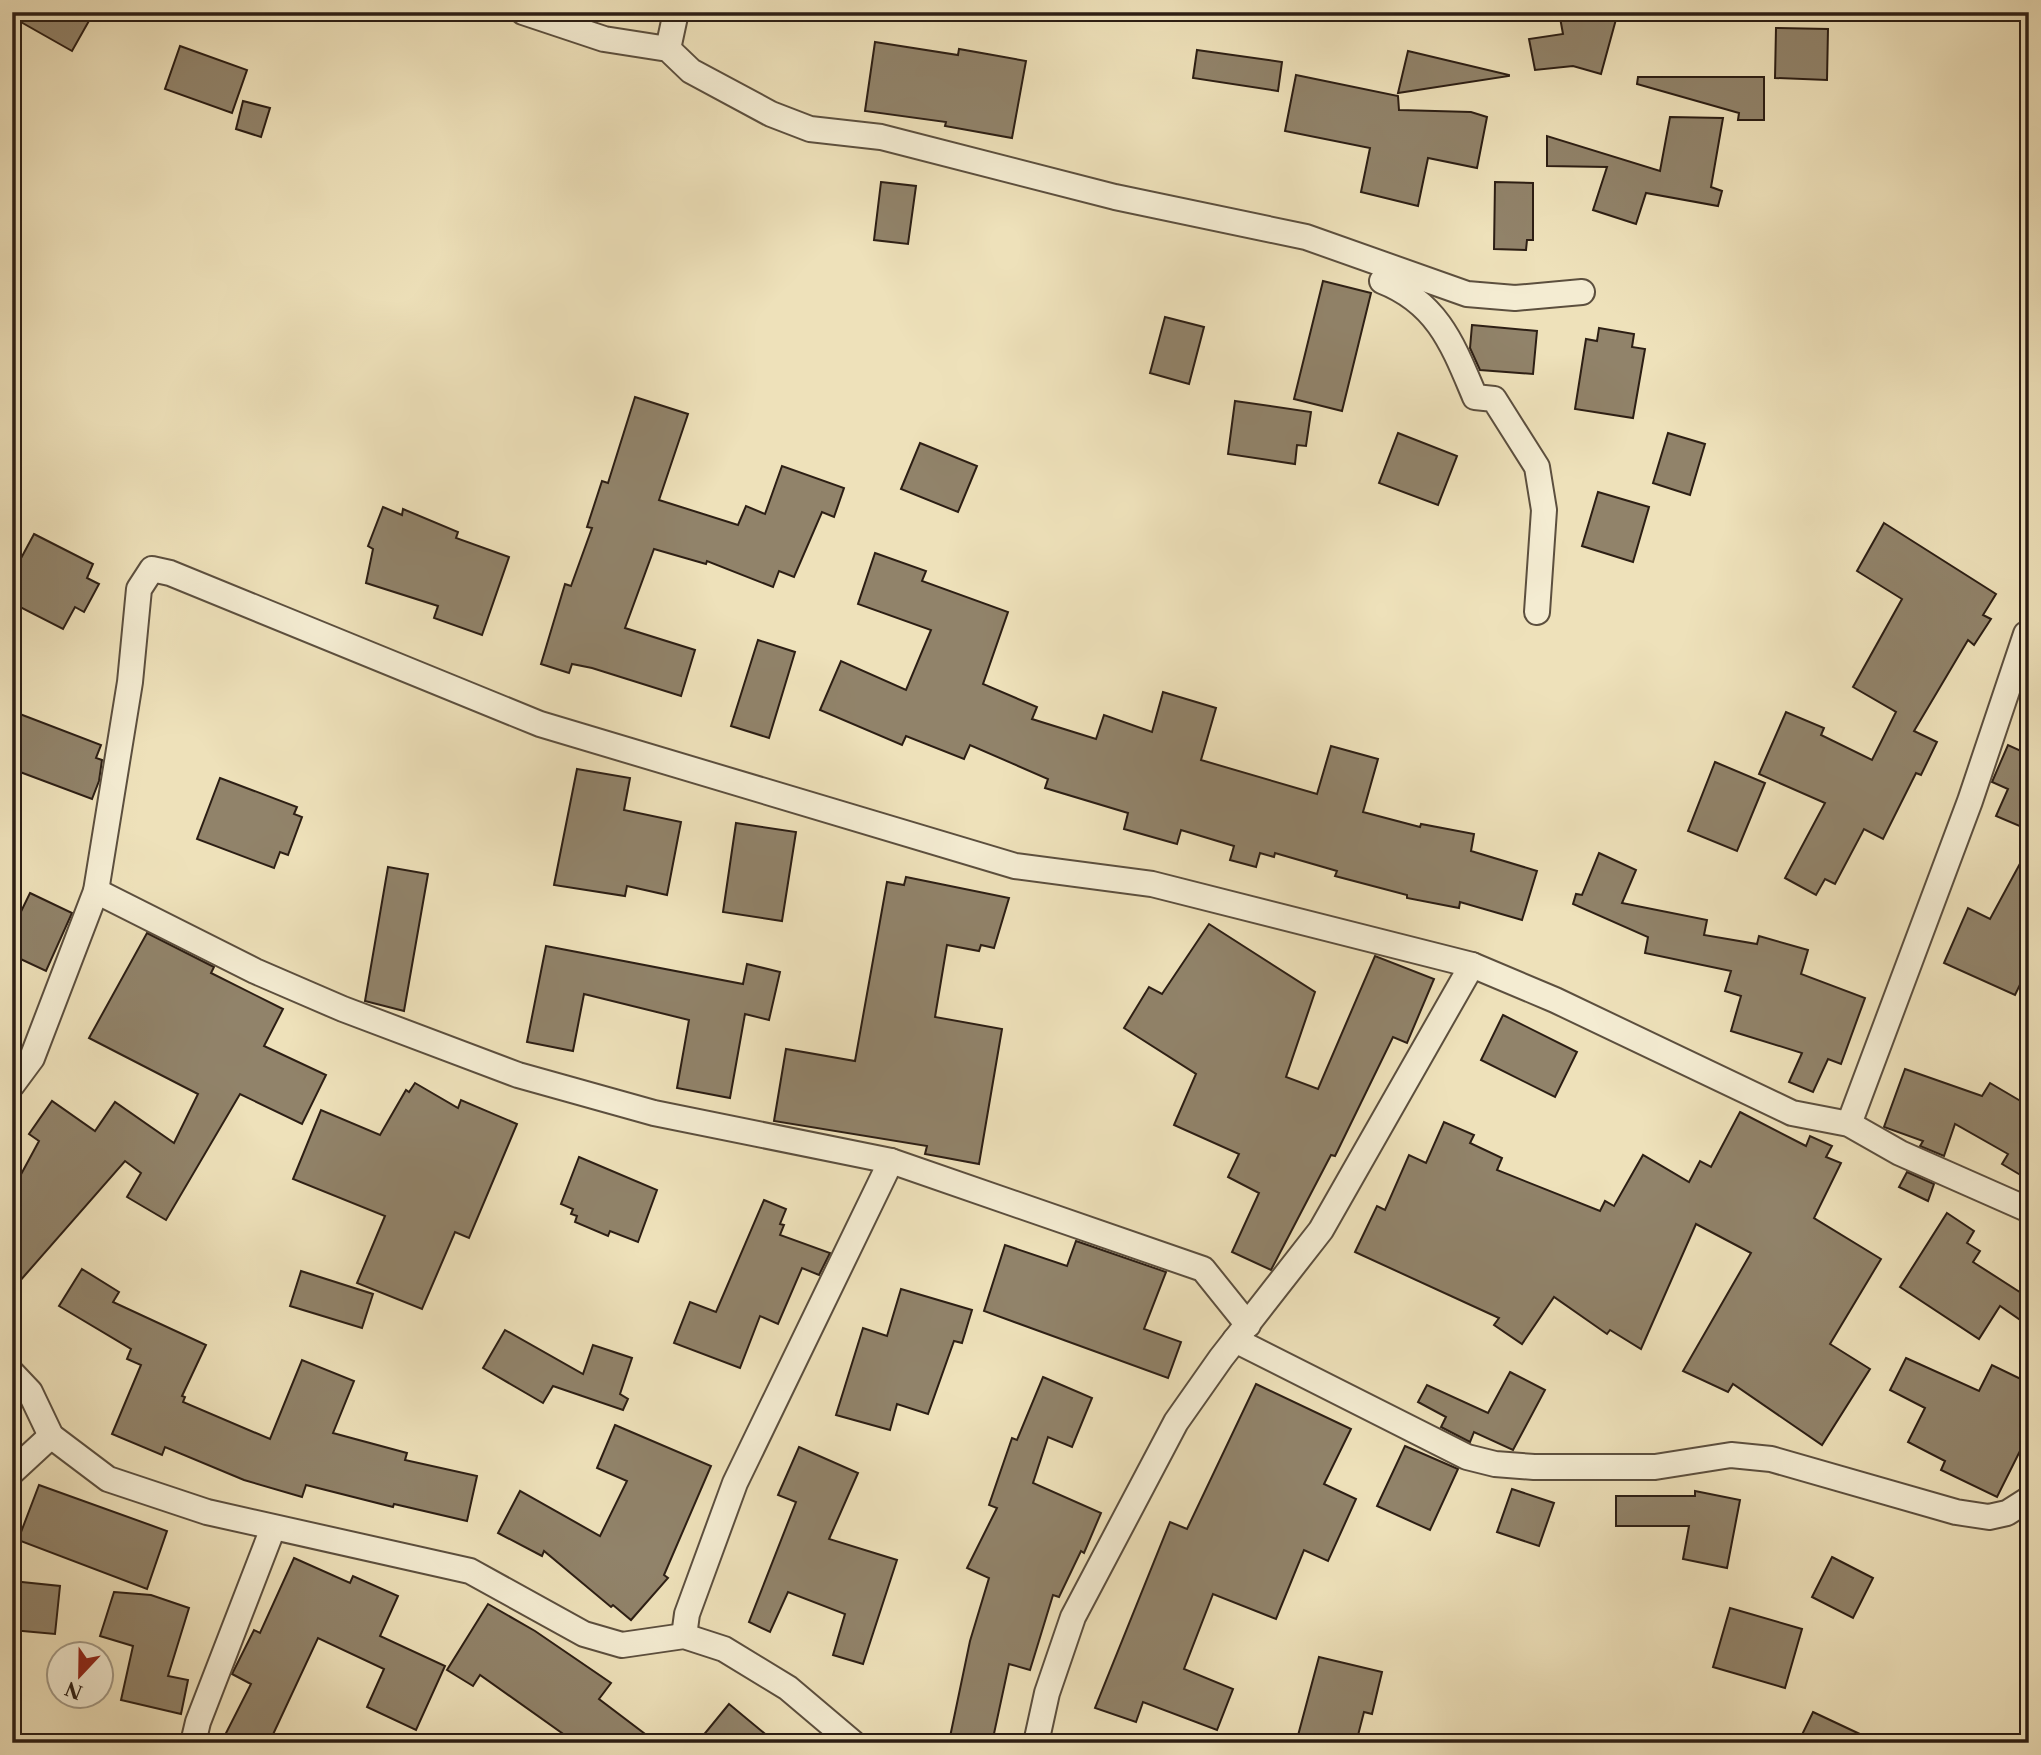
<svg xmlns="http://www.w3.org/2000/svg" width="2041" height="1755" font-family="'Libre Caslon Text',serif">
  <style>
    .building { fill: #91836a; stroke: #2c1e14; stroke-width: 2 }
    .lines { fill: none; stroke-linecap: round; stroke-linejoin: round }
    .minor-casing { stroke: #5c4f3e; stroke-width: 28 }
    .minor { stroke: #f4ecd2; stroke-width: 24 }
  </style>
  <rect width="100%" height="100%" fill="#eee1ba"/>
  <filter id="stains"><feTurbulence type="fractalNoise" baseFrequency=".00286" numOctaves="4"/><feColorMatrix values="0 0 0 0 .2 0 0 0 0 .09 0 0 0 0 .02 0 0 0 .5 -.17"/></filter>
  <radialGradient id="worn" r=".72"><stop offset=".6" stop-color="#630" stop-opacity="0"/><stop offset="1" stop-color="#630" stop-opacity=".3"/></radialGradient>
  <g class="building">
    <path d="M 12,12 L 94,12 L 72,51 L 12,17 Z"/>
    <path d="M 1559,12 L 1618,12 L 1601,74 L 1573,66 L 1535,70 L 1529,39 L 1563,34 Z"/>
    <path d="M 1776,28 L 1828,29 L 1827,80 L 1775,78 Z"/>
    <path d="M 875,42 L 958,55 L 959,49 L 1026,61 L 1012,138 L 945,126 L 946,122 L 865,111 Z"/>
    <path d="M 180,46 L 247,70 L 232,113 L 165,89 Z"/>
    <path d="M 1197,50 L 1282,62 L 1278,91 L 1193,78 Z"/>
    <path d="M 1408,51 L 1509,75 L 1509,76 L 1398,93 Z"/>
    <path d="M 1296,75 L 1398,96 L 1399,110 L 1471,112 L 1487,117 L 1477,168 L 1428,158 L 1418,206 L 1361,192 L 1370,148 L 1285,131 Z"/>
    <path d="M 1638,77 L 1764,77 L 1764,120 L 1738,120 L 1739,113 L 1637,84 Z"/>
    <path d="M 243,101 L 270,108 L 261,137 L 236,129 Z"/>
    <path d="M 1670,117 L 1723,118 L 1711,187 L 1722,191 L 1718,206 L 1646,193 L 1636,224 L 1593,210 L 1607,167 L 1547,166 L 1547,136 L 1660,171 Z"/>
    <path d="M 881,182 L 916,186 L 908,244 L 874,240 Z"/>
    <path d="M 1495,182 L 1533,183 L 1533,240 L 1527,240 L 1526,250 L 1494,249 Z"/>
    <path d="M 1323,281 L 1371,293 L 1342,411 L 1294,399 Z"/>
    <path d="M 1165,317 L 1204,327 L 1189,384 L 1150,373 Z"/>
    <path d="M 1472,325 L 1537,331 L 1533,374 L 1480,370 L 1470,348 Z"/>
    <path d="M 1599,328 L 1634,334 L 1632,347 L 1645,349 L 1633,418 L 1575,409 L 1586,339 L 1597,341 Z"/>
    <path d="M 635,397 L 688,414 L 659,500 L 738,525 L 746,506 L 765,514 L 782,466 L 844,488 L 834,517 L 822,512 L 794,577 L 779,571 L 773,587 L 707,561 L 706,564 L 654,549 L 625,628 L 695,650 L 681,696 L 592,668 L 572,664 L 569,673 L 541,664 L 565,584 L 571,586 L 592,528 L 587,527 L 602,481 L 608,483 Z"/>
    <path d="M 1235,401 L 1311,412 L 1306,446 L 1297,445 L 1295,464 L 1228,454 Z"/>
    <path d="M 1398,433 L 1457,456 L 1438,505 L 1379,483 Z"/>
    <path d="M 1668,433 L 1705,444 L 1690,495 L 1653,483 Z"/>
    <path d="M 920,443 L 977,466 L 958,512 L 901,489 Z"/>
    <path d="M 1598,492 L 1649,507 L 1633,562 L 1582,546 Z"/>
    <path d="M 383,507 L 402,515 L 403,509 L 458,532 L 456,538 L 509,557 L 482,635 L 434,618 L 438,606 L 366,583 L 373,549 L 368,546 Z"/>
    <path d="M 1884,523 L 1996,594 L 1983,615 L 1991,619 L 1974,645 L 1968,640 L 1914,731 L 1937,742 L 1921,775 L 1916,773 L 1883,839 L 1864,829 L 1835,884 L 1825,879 L 1816,895 L 1785,878 L 1825,803 L 1759,774 L 1786,712 L 1824,728 L 1821,735 L 1872,760 L 1896,712 L 1853,687 L 1902,599 L 1857,571 Z"/>
    <path d="M 34,534 L 93,564 L 87,578 L 99,584 L 84,612 L 75,607 L 63,629 L 12,603 L 12,575 Z"/>
    <path d="M 875,553 L 926,571 L 922,581 L 1008,612 L 983,684 L 1037,707 L 1032,719 L 1096,739 L 1104,715 L 1152,732 L 1163,692 L 1216,708 L 1201,760 L 1317,794 L 1331,746 L 1378,759 L 1363,812 L 1420,827 L 1421,824 L 1474,834 L 1471,851 L 1537,871 L 1522,920 L 1460,902 L 1459,908 L 1407,898 L 1407,895 L 1335,876 L 1337,871 L 1275,853 L 1274,857 L 1260,853 L 1256,867 L 1230,860 L 1234,846 L 1181,830 L 1177,844 L 1124,829 L 1128,813 L 1045,788 L 1048,779 L 970,745 L 964,759 L 906,736 L 902,745 L 820,710 L 841,661 L 906,690 L 931,630 L 858,604 Z"/>
    <path d="M 758,640 L 795,652 L 769,738 L 731,726 Z"/>
    <path d="M 12,711 L 101,745 L 96,758 L 102,760 L 99,781 L 92,799 L 12,769 Z"/>
    <path d="M 2029,739 L 2029,830 L 1996,816 L 2008,789 L 1992,782 L 2008,745 L 2023,752 Z"/>
    <path d="M 1715,762 L 1765,783 L 1737,851 L 1688,831 Z"/>
    <path d="M 577,769 L 630,778 L 624,810 L 681,822 L 667,895 L 627,886 L 625,896 L 554,885 Z"/>
    <path d="M 220,778 L 297,807 L 294,814 L 302,817 L 288,855 L 280,852 L 274,868 L 197,839 Z"/>
    <path d="M 736,823 L 796,832 L 782,921 L 723,912 Z"/>
    <path d="M 2029,847 L 2029,966 L 2015,995 L 1944,963 L 1968,908 L 1990,919 Z"/>
    <path d="M 1599,853 L 1636,870 L 1622,903 L 1707,920 L 1704,935 L 1757,944 L 1759,936 L 1808,950 L 1801,974 L 1865,998 L 1841,1064 L 1828,1059 L 1813,1092 L 1789,1082 L 1802,1053 L 1731,1031 L 1741,996 L 1725,991 L 1731,971 L 1645,953 L 1648,937 L 1573,904 L 1576,894 L 1582,895 Z"/>
    <path d="M 388,867 L 428,874 L 404,1011 L 365,1001 Z"/>
    <path d="M 906,877 L 1009,898 L 994,948 L 981,945 L 979,951 L 947,945 L 935,1017 L 1002,1029 L 979,1164 L 925,1154 L 927,1146 L 774,1121 L 786,1049 L 855,1061 L 887,882 L 904,885 Z"/>
    <path d="M 30,893 L 72,913 L 46,971 L 12,955 L 12,930 Z"/>
    <path d="M 1209,924 L 1315,992 L 1286,1077 L 1318,1089 L 1375,956 L 1434,979 L 1407,1043 L 1393,1037 L 1335,1156 L 1331,1155 L 1271,1270 L 1232,1252 L 1259,1193 L 1228,1177 L 1239,1154 L 1174,1125 L 1196,1074 L 1124,1028 L 1149,987 L 1162,994 Z"/>
    <path d="M 147,933 L 214,967 L 211,973 L 283,1009 L 264,1046 L 326,1075 L 302,1124 L 240,1094 L 166,1220 L 127,1197 L 141,1173 L 125,1161 L 12,1290 L 12,1191 L 39,1141 L 29,1134 L 52,1101 L 95,1131 L 115,1102 L 174,1143 L 198,1094 L 89,1038 Z"/>
    <path d="M 546,946 L 743,984 L 747,964 L 780,972 L 769,1020 L 745,1014 L 730,1098 L 677,1088 L 689,1020 L 584,994 L 573,1051 L 527,1042 Z"/>
    <path d="M 1503,1015 L 1577,1052 L 1555,1097 L 1481,1060 Z"/>
    <path d="M 1905,1069 L 1982,1096 L 1990,1083 L 2029,1106 L 2029,1180 L 2002,1164 L 2008,1154 L 1955,1124 L 1944,1156 L 1920,1146 L 1923,1141 L 1884,1127 Z"/>
    <path d="M 415,1083 L 458,1108 L 461,1100 L 517,1124 L 469,1238 L 455,1232 L 422,1309 L 357,1283 L 385,1216 L 293,1179 L 321,1110 L 380,1135 L 406,1090 L 409,1092 Z"/>
    <path d="M 1740,1112 L 1806,1146 L 1810,1136 L 1832,1146 L 1826,1157 L 1841,1163 L 1814,1218 L 1881,1259 L 1830,1344 L 1870,1369 L 1822,1445 L 1733,1384 L 1728,1392 L 1683,1371 L 1751,1253 L 1696,1224 L 1641,1349 L 1610,1330 L 1607,1334 L 1554,1297 L 1522,1344 L 1494,1325 L 1499,1318 L 1355,1252 L 1377,1206 L 1385,1210 L 1409,1155 L 1426,1163 L 1444,1122 L 1474,1135 L 1470,1143 L 1502,1158 L 1497,1170 L 1600,1211 L 1605,1201 L 1614,1206 L 1643,1155 L 1689,1182 L 1700,1161 L 1711,1167 Z"/>
    <path d="M 579,1157 L 657,1190 L 638,1242 L 610,1231 L 608,1236 L 575,1222 L 577,1216 L 571,1214 L 573,1209 L 561,1204 Z"/>
    <path d="M 1907,1172 L 1934,1184 L 1928,1201 L 1899,1187 Z"/>
    <path d="M 764,1200 L 786,1209 L 780,1224 L 784,1225 L 780,1235 L 830,1253 L 819,1275 L 802,1268 L 778,1324 L 760,1316 L 740,1368 L 674,1343 L 690,1302 L 716,1312 Z"/>
    <path d="M 1947,1213 L 1974,1231 L 1967,1243 L 1980,1251 L 1973,1262 L 2029,1298 L 2029,1326 L 2000,1306 L 1979,1339 L 1900,1287 Z"/>
    <path d="M 1076,1241 L 1166,1272 L 1144,1329 L 1181,1342 L 1168,1378 L 984,1311 L 1005,1245 L 1067,1266 Z"/>
    <path d="M 82,1269 L 119,1292 L 113,1302 L 206,1345 L 182,1396 L 185,1397 L 183,1402 L 270,1439 L 302,1360 L 354,1381 L 333,1433 L 407,1453 L 405,1460 L 477,1476 L 467,1521 L 394,1504 L 393,1507 L 306,1485 L 302,1497 L 244,1480 L 165,1447 L 162,1455 L 112,1434 L 141,1365 L 127,1359 L 131,1349 L 59,1306 Z"/>
    <path d="M 301,1271 L 373,1294 L 362,1328 L 290,1306 Z"/>
    <path d="M 901,1289 L 972,1310 L 962,1343 L 954,1341 L 928,1414 L 897,1404 L 890,1430 L 836,1415 L 863,1328 L 887,1336 Z"/>
    <path d="M 505,1330 L 583,1374 L 593,1345 L 632,1358 L 620,1394 L 628,1399 L 623,1410 L 553,1386 L 543,1403 L 483,1368 Z"/>
    <path d="M 1906,1358 L 1979,1391 L 1992,1365 L 2029,1383 L 2029,1433 L 1997,1497 L 1941,1470 L 1945,1461 L 1908,1442 L 1925,1408 L 1890,1390 Z"/>
    <path d="M 1510,1372 L 1545,1390 L 1513,1450 L 1474,1432 L 1470,1442 L 1441,1427 L 1446,1417 L 1418,1402 L 1427,1385 L 1488,1413 Z"/>
    <path d="M 1043,1377 L 1092,1398 L 1072,1447 L 1048,1437 L 1033,1483 L 1101,1513 L 1084,1553 L 1081,1551 L 1059,1597 L 1053,1595 L 1030,1670 L 1009,1664 L 992,1743 L 950,1737 L 970,1641 L 989,1578 L 967,1568 L 997,1508 L 989,1505 L 1012,1438 L 1017,1440 Z"/>
    <path d="M 1256,1384 L 1351,1429 L 1324,1484 L 1356,1499 L 1328,1561 L 1304,1550 L 1276,1619 L 1213,1594 L 1184,1669 L 1233,1689 L 1217,1730 L 1143,1702 L 1136,1722 L 1095,1708 L 1170,1522 L 1187,1529 Z"/>
    <path d="M 615,1425 L 711,1466 L 664,1575 L 668,1578 L 631,1620 L 613,1605 L 611,1607 L 544,1551 L 542,1556 L 498,1533 L 520,1491 L 600,1536 L 627,1481 L 597,1468 Z"/>
    <path d="M 1405,1446 L 1458,1469 L 1430,1530 L 1377,1506 Z"/>
    <path d="M 799,1447 L 858,1473 L 829,1539 L 897,1560 L 863,1664 L 833,1655 L 845,1614 L 788,1592 L 770,1632 L 749,1622 L 796,1502 L 778,1495 Z"/>
    <path d="M 39,1485 L 167,1531 L 147,1589 L 18,1540 Z"/>
    <path d="M 1512,1489 L 1554,1503 L 1539,1546 L 1497,1532 Z"/>
    <path d="M 1695,1491 L 1740,1500 L 1727,1568 L 1683,1559 L 1689,1526 L 1616,1526 L 1616,1496 L 1695,1496 Z"/>
    <path d="M 1832,1557 L 1873,1578 L 1853,1618 L 1812,1597 Z"/>
    <path d="M 294,1558 L 350,1583 L 353,1576 L 398,1596 L 380,1636 L 445,1666 L 416,1730 L 367,1707 L 384,1669 L 318,1638 L 269,1743 L 221,1743 L 251,1684 L 232,1674 L 254,1630 L 260,1633 Z"/>
    <path d="M 12,1581 L 60,1586 L 55,1634 L 12,1630 Z"/>
    <path d="M 114,1592 L 151,1595 L 189,1608 L 168,1676 L 188,1680 L 181,1714 L 121,1700 L 133,1646 L 100,1636 Z"/>
    <path d="M 488,1604 L 535,1631 L 611,1683 L 599,1699 L 657,1743 L 576,1743 L 480,1675 L 473,1686 L 447,1670 Z"/>
    <path d="M 1730,1608 L 1802,1629 L 1785,1688 L 1713,1667 Z"/>
    <path d="M 1319,1657 L 1382,1672 L 1372,1714 L 1364,1712 L 1356,1743 L 1296,1743 Z"/>
    <path d="M 729,1704 L 776,1743 L 697,1743 Z"/>
    <path d="M 1813,1712 L 1879,1743 L 1798,1743 Z"/>
  </g>
  <g class="lines">
    <defs>
      <g id="minor">
        <path d="M 523,12 L 604,39 L 668,49 L 691,71 L 771,114 L 810,129 L 881,137 L 1115,197 L 1306,237 L 1467,294 L 1515,298 L 1582,292"/>
        <path d="M 668,49 L 676,12"/>
        <path d="M 1382,281 C 1438,303 1453,345 1475,397 L 1494,399 L 1537,467 L 1544,510 L 1537,612"/>
        <path d="M 96,891 L 255,971 L 343,1009 L 518,1075 L 654,1113 L 891,1161 L 1203,1269 L 1248,1325"/>
        <path d="M 12,1085 L 32,1058 L 96,891 L 130,682 L 139,589 L 152,569 L 170,573 L 540,724 L 1015,866 L 1152,884 L 1472,965 L 1555,1000 L 1792,1113 L 1849,1124 L 1900,1153 L 2029,1210"/>
        <path d="M 1849,1124 L 1970,801 L 2026,634"/>
        <path d="M 1235,1340 L 1467,1457 L 1495,1464 L 1534,1467 L 1655,1467 L 1731,1455 L 1771,1459 L 1956,1512 L 1989,1517 L 2007,1513 L 2029,1499"/>
        <path d="M 12,1373 L 30,1392 L 51,1436 L 108,1479 L 207,1512 L 470,1571 L 584,1634 L 622,1645 L 684,1636 L 724,1649 L 788,1688 L 853,1743"/>
        <path d="M 12,1472 L 51,1436"/>
        <path d="M 684,1636 L 687,1614 L 735,1483 L 891,1161"/>
        <path d="M 193,1743 L 198,1722 L 273,1528"/>
        <path d="M 1036,1743 L 1047,1693 L 1073,1617 L 1176,1422 L 1221,1358 L 1321,1230 L 1472,965"/>
      </g>
    </defs>
    <use href="#minor" class="minor-casing"/>
    <use href="#minor" class="minor"/>
  </g>
  <rect width="2041" height="1755" fill="none" stroke="#eee1ba" stroke-width="42"/>
  <rect x="14" y="14" width="2013" height="1727" fill="none" stroke="#2c1e14" stroke-width="3.5"/>
  <rect x="21" y="21" width="1999" height="1713" fill="none" stroke="#2c1e14" stroke-width="2"/>
  <g transform="translate(80 1675) rotate(202)"><circle r="33" fill="#f4ecd2" stroke="#a49a86" stroke-width="2"/>
  <path d="M0-5L12 26L0 18L-12 26Z" fill="#8f2418"/>
  <text y="-10" font-size="19" font-weight="bold" text-anchor="middle" fill="#2c1e14">N</text>
  </g>
  <rect width="100%" height="100%" filter="url(#stains)"/>
  <rect width="100%" height="100%" fill="url(#worn)"/>
</svg>
